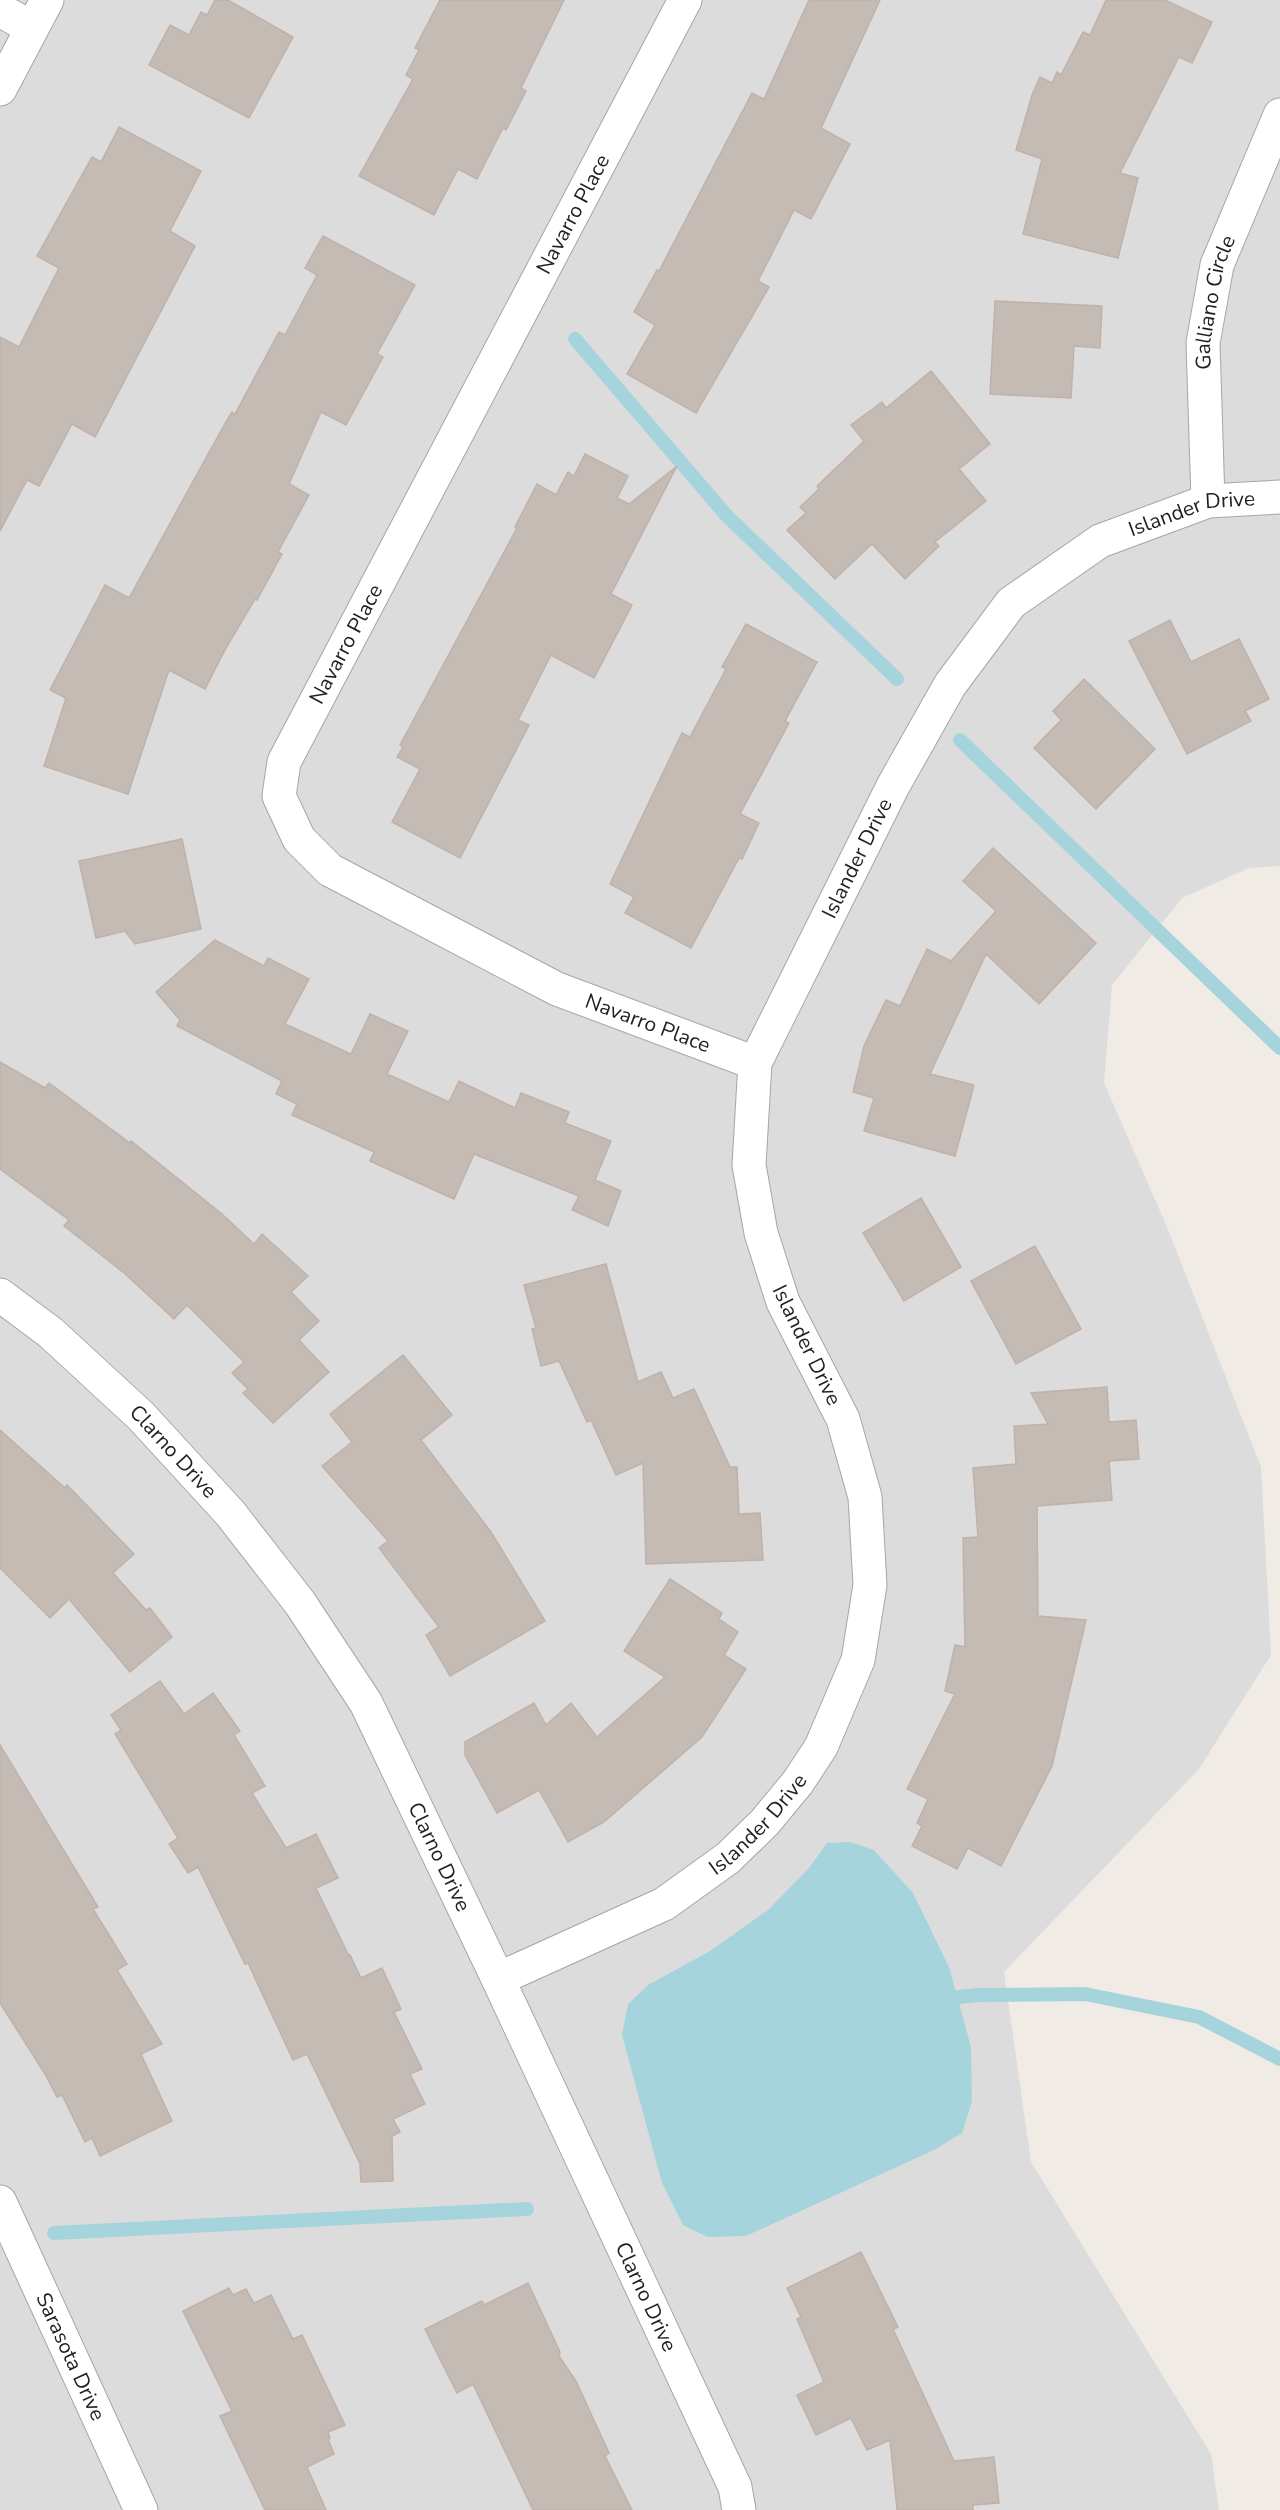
<svg xmlns="http://www.w3.org/2000/svg" width="1280" height="2510" font-family="'Nunito Sans',sans-serif">
  <style>
    .residential { fill: #dddcdc }
    .water { fill: #a6d4dd }
    .lines { fill: none; stroke-linecap: round; stroke-linejoin: round }
    .stream { stroke: #a6d4dd; stroke-width: 14 }
    .building { fill: #c4bbb5; stroke: #c1b1a8; stroke-width: 1.5 }
    .minor-casing { stroke: #a6a6a6; stroke-width: 35 }
    .minor { stroke: #fff; stroke-width: 33 }
    .labels { text-anchor: middle; dominant-baseline: central; stroke-width: 6; stroke-linejoin: round; paint-order: stroke }
    .street-label { font-size: 21px; fill: #1f1f1f; stroke: #fff }
  </style>
  <rect width="100%" height="100%" fill="#f0ebe5"/>
  <path class="residential" d="M 0,0 L 1280,0 L 1280,866 L 1249,868 L 1182,898 L 1112,985 L 1104,1083 L 1167,1227 L 1261,1467 L 1271,1655 L 1199,1769 L 1004,1972 L 1031,2162 L 1211,2454 L 1219,2510 L 0,2510 Z"/>
  <path class="water" d="M 850,1842 L 874,1850 L 913,1893 L 949,1967 L 971,2047 L 972,2101 L 962,2133 L 934,2150 L 746,2236 L 707,2237 L 683,2225 L 662,2183 L 622,2035 L 628,2004 L 648,1985 L 710,1951 L 768,1910 L 809,1868 L 827,1843 Z"/>
  <g class="lines">
    <g class="stream">
      <path d="M 575,339 L 727,516 L 897,679"/>
      <path d="M 960,740 L 1280,1048"/>
      <path d="M 940,1999 L 978,1995 L 1085,1994 L 1199,2017 L 1280,2059"/>
      <path d="M 54,2233 L 527,2209"/>
    </g>
  </g>
  <g class="building">
    <path d="M 215,0 L 228,0 L 293,37 L 249,118 L 149,65 L 170,25 L 189,35 L 201,12 L 207,15 Z"/>
    <path d="M 440,0 L 564,0 L 521,88 L 526,91 L 506,130 L 503,128 L 477,179 L 458,169 L 434,215 L 359,176 L 413,79 L 406,75 L 419,50 L 415,48 Z"/>
    <path d="M 809,0 L 880,0 L 821,128 L 850,144 L 811,219 L 794,210 L 758,281 L 769,287 L 696,413 L 627,374 L 655,325 L 634,312 L 657,270 L 659,271 L 752,93 L 764,99 Z"/>
    <path d="M 1106,0 L 1165,0 L 1212,22 L 1192,63 L 1179,57 L 1120,173 L 1138,178 L 1118,258 L 1023,234 L 1042,159 L 1016,150 L 1032,95 L 1040,77 L 1052,83 L 1057,72 L 1061,75 L 1083,32 L 1090,35 Z"/>
    <path d="M 119,127 L 201,171 L 170,231 L 195,246 L 95,437 L 72,424 L 39,486 L 27,480 L 0,531 L 0,337 L 19,347 L 59,268 L 37,256 L 92,157 L 101,162 Z"/>
    <path d="M 323,236 L 415,285 L 377,354 L 383,357 L 346,425 L 321,412 L 289,484 L 309,495 L 278,552 L 282,554 L 257,600 L 255,599 L 226,648 L 205,689 L 169,670 L 128,794 L 44,766 L 66,698 L 50,690 L 105,585 L 129,598 L 223,427 L 232,412 L 235,414 L 279,332 L 285,335 L 317,275 L 305,268 Z"/>
    <path d="M 995,301 L 1102,306 L 1100,348 L 1074,346 L 1071,398 L 990,394 Z"/>
    <path d="M 931,371 L 990,444 L 959,469 L 986,501 L 935,542 L 939,546 L 905,579 L 872,544 L 835,579 L 787,530 L 806,513 L 800,507 L 819,489 L 817,486 L 864,441 L 851,425 L 882,402 L 886,408 Z"/>
    <path d="M 585,454 L 628,476 L 617,498 L 629,504 L 677,466 L 611,594 L 632,605 L 594,678 L 551,655 L 518,720 L 529,725 L 460,858 L 392,822 L 420,769 L 397,757 L 403,747 L 400,745 L 517,528 L 515,527 L 537,484 L 556,495 L 568,472 L 574,476 Z"/>
    <path d="M 1170,620 L 1191,662 L 1239,639 L 1269,699 L 1245,711 L 1251,721 L 1187,754 L 1129,641 Z"/>
    <path d="M 746,624 L 817,662 L 785,721 L 789,723 L 740,814 L 759,823 L 742,859 L 739,858 L 691,948 L 625,913 L 634,897 L 610,884 L 682,733 L 690,737 L 726,669 L 722,667 Z"/>
    <path d="M 1084,679 L 1155,749 L 1096,809 L 1034,748 L 1061,720 L 1053,711 Z"/>
    <path d="M 182,839 L 201,929 L 135,944 L 125,931 L 96,938 L 79,861 Z"/>
    <path d="M 993,848 L 1096,943 L 1039,1004 L 986,954 L 930,1074 L 974,1085 L 955,1156 L 864,1131 L 874,1098 L 853,1092 L 864,1046 L 886,1000 L 900,1006 L 927,949 L 951,961 L 996,911 L 963,881 Z"/>
    <path d="M 215,940 L 264,966 L 268,958 L 309,979 L 285,1024 L 351,1054 L 370,1014 L 408,1031 L 387,1074 L 449,1102 L 459,1081 L 515,1108 L 521,1093 L 569,1112 L 565,1123 L 611,1141 L 595,1180 L 621,1191 L 608,1226 L 572,1210 L 579,1196 L 474,1154 L 454,1199 L 370,1161 L 374,1152 L 292,1115 L 297,1104 L 276,1094 L 282,1081 L 177,1026 L 180,1020 L 156,992 Z"/>
    <path d="M 0,1062 L 45,1088 L 49,1083 L 130,1143 L 131,1141 L 222,1214 L 254,1244 L 262,1234 L 308,1276 L 291,1292 L 319,1321 L 299,1340 L 329,1372 L 273,1423 L 243,1393 L 248,1389 L 232,1373 L 244,1362 L 187,1305 L 174,1319 L 123,1272 L 64,1226 L 69,1220 L 0,1169 Z"/>
    <path d="M 921,1198 L 961,1267 L 904,1301 L 863,1233 Z"/>
    <path d="M 1035,1246 L 1081,1329 L 1016,1364 L 971,1281 Z"/>
    <path d="M 606,1264 L 638,1382 L 661,1372 L 673,1398 L 694,1389 L 730,1467 L 737,1467 L 739,1514 L 760,1513 L 763,1560 L 646,1564 L 643,1463 L 616,1475 L 591,1420 L 587,1422 L 559,1361 L 541,1366 L 532,1329 L 536,1328 L 524,1285 Z"/>
    <path d="M 403,1355 L 452,1415 L 421,1440 L 491,1532 L 545,1621 L 450,1676 L 426,1635 L 439,1627 L 379,1548 L 388,1541 L 322,1466 L 352,1442 L 330,1414 Z"/>
    <path d="M 1107,1387 L 1109,1422 L 1136,1420 L 1139,1459 L 1109,1461 L 1112,1500 L 1037,1506 L 1038,1616 L 1086,1620 L 1052,1766 L 1001,1866 L 968,1848 L 957,1869 L 912,1846 L 922,1826 L 917,1823 L 928,1799 L 907,1789 L 955,1694 L 945,1691 L 955,1645 L 965,1647 L 963,1538 L 978,1537 L 973,1468 L 1016,1464 L 1014,1426 L 1048,1424 L 1031,1393 Z"/>
    <path d="M 0,1430 L 65,1488 L 67,1485 L 134,1554 L 113,1573 L 146,1610 L 150,1608 L 172,1637 L 130,1672 L 69,1599 L 50,1618 L 0,1568 Z"/>
    <path d="M 670,1579 L 722,1613 L 719,1619 L 738,1632 L 724,1655 L 746,1669 L 702,1737 L 604,1822 L 568,1842 L 539,1790 L 497,1813 L 465,1755 L 465,1742 L 534,1703 L 546,1725 L 571,1703 L 597,1737 L 665,1677 L 624,1651 Z"/>
    <path d="M 160,1681 L 184,1714 L 213,1693 L 240,1731 L 234,1735 L 265,1786 L 252,1793 L 286,1848 L 316,1834 L 338,1878 L 316,1888 L 349,1956 L 350,1955 L 361,1978 L 382,1968 L 401,2009 L 394,2012 L 422,2069 L 410,2074 L 425,2104 L 393,2119 L 400,2132 L 392,2136 L 393,2181 L 361,2182 L 360,2164 L 307,2054 L 293,2060 L 248,1963 L 245,1964 L 198,1867 L 188,1873 L 169,1844 L 178,1838 L 115,1734 L 121,1730 L 111,1715 Z"/>
    <path d="M 0,1745 L 98,1907 L 93,1909 L 127,1964 L 117,1970 L 162,2044 L 141,2054 L 172,2121 L 100,2156 L 92,2138 L 85,2142 L 62,2095 L 57,2097 L 45,2074 L 0,2003 Z"/>
    <path d="M 861,2252 L 898,2327 L 893,2329 L 954,2461 L 994,2457 L 999,2503 L 973,2505 L 973,2510 L 897,2510 L 890,2440 L 867,2450 L 851,2418 L 816,2435 L 797,2395 L 824,2382 L 797,2319 L 801,2317 L 787,2288 Z"/>
    <path d="M 528,2283 L 560,2352 L 559,2356 L 576,2381 L 609,2453 L 605,2456 L 632,2510 L 533,2510 L 473,2384 L 457,2393 L 425,2329 L 482,2301 L 484,2305 Z"/>
    <path d="M 229,2288 L 233,2295 L 246,2289 L 254,2303 L 271,2295 L 293,2339 L 302,2335 L 345,2425 L 328,2432 L 330,2438 L 328,2439 L 334,2454 L 307,2467 L 326,2510 L 265,2510 L 220,2416 L 232,2411 L 183,2311 Z"/>
  </g>
  <g class="lines">
    <defs>
      <g id="minor">
        <path id="s1" d="M 685,0 L 284,762 L 279,796 L 299,839 L 330,870 L 557,989 L 755,1063"/>
        <path d="M 0,10 L 32,28"/>
        <path d="M 0,89 L 47,0"/>
        <path id="s2" d="M 1208,501 L 1203,343 L 1217,265 L 1280,115"/>
        <path id="s3" d="M 0,1295 L 51,1333 L 141,1416 L 230,1513 L 300,1603 L 366,1703 L 498,1979 L 735,2487 L 739,2510"/>
        <path id="s4" d="M 498,1979 L 664,1904 L 728,1858 L 765,1822 L 798,1782 L 821,1747 L 858,1660 L 870,1585 L 865,1497 L 843,1419 L 783,1302 L 761,1233 L 749,1165 L 755,1063 L 893,786 L 950,685 L 1011,603 L 1100,541 L 1208,501 L 1280,497"/>
        <path id="s5" d="M 0,2202 L 141,2510"/>
      </g>
    </defs>
    <use href="#minor" class="minor-casing"/>
    <use href="#minor" class="minor"/>
  </g>
  <g class="labels">
    <g class="street-label">
      <text transform="translate(573 214) rotate(-62)">Navarro Place</text>
      <text stroke="none"><textPath href="#s2" startOffset="200">Galliano Circle</textPath></text>
      <text stroke="none"><textPath href="#s4" startOffset="1854">Islander Drive</textPath></text>
      <text transform="translate(346 644) rotate(-62)">Navarro Place</text>
      <text stroke="none"><textPath href="#s4" startOffset="1350">Islander Drive</textPath></text>
      <text stroke="none"><textPath href="#s1" startOffset="1340">Navarro Place</textPath></text>
      <text transform="translate(807 1345) rotate(64)">Islander Drive</text>
      <text stroke="none"><textPath href="#s3" startOffset="234">Clarno Drive</textPath></text>
      <text stroke="none"><textPath href="#s4" startOffset="306">Islander Drive</textPath></text>
      <text stroke="none"><textPath href="#s3" startOffset="722">Clarno Drive</textPath></text>
      <text stroke="none"><textPath href="#s3" startOffset="1208">Clarno Drive</textPath></text>
      <text stroke="none"><textPath href="#s5" startOffset="170">Sarasota Drive</textPath></text>
    </g>
  </g>
</svg>
